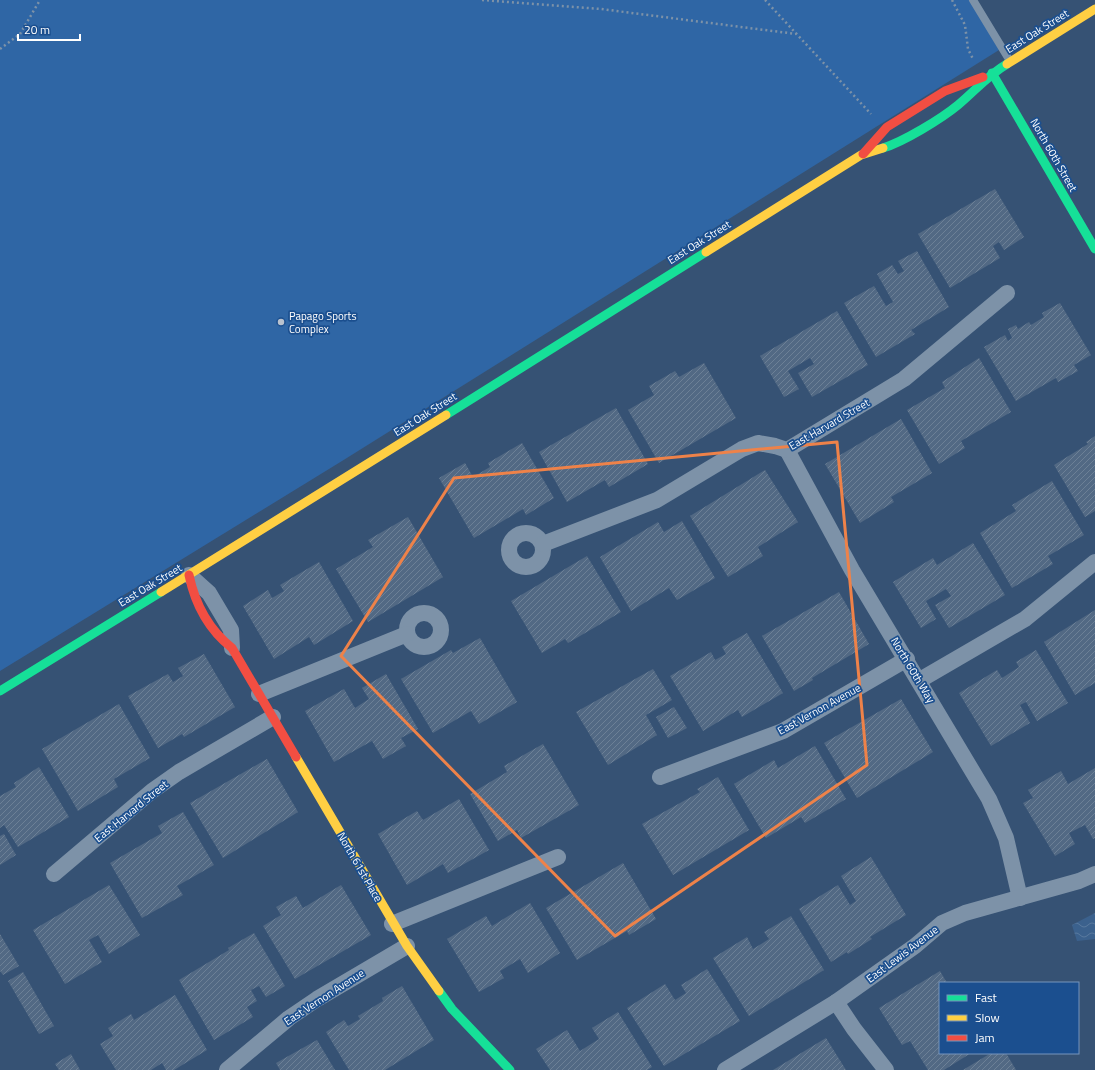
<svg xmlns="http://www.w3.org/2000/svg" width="1095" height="1070" font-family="'Titillium Web',sans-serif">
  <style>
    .pitch { fill: #2f66a5 }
    .water { fill: url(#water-waves) }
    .building { fill: url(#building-hatch) }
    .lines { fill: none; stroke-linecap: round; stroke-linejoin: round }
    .path { stroke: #7d92a8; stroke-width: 2.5; stroke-dasharray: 2 3; stroke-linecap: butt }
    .lane { stroke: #7d92a8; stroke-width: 8 }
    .street { stroke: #7d92a8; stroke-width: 16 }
    .fast { stroke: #16e098; stroke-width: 9 }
    .slow { stroke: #ffcf43; stroke-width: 9 }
    .jam { stroke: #f24e42; stroke-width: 9 }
    .marked { fill: none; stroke: #ee8249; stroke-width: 3; stroke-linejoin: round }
    .poi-dot { fill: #b9c2ce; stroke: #1b4f8f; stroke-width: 1.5 }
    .labels { text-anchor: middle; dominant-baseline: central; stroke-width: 3.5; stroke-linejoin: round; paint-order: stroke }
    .street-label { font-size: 11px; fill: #fff; stroke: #1b4f8f }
    .poi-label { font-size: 11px; fill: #fff; stroke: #1b4f8f; text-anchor: start }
  </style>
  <defs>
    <pattern id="water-waves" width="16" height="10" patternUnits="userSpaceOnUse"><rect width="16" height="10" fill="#3b618d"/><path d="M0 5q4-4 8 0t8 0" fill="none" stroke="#58799e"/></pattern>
    <pattern id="building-hatch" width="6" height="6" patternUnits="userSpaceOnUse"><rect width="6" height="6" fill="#526984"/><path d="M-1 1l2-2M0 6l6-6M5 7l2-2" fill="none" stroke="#6c8096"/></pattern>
  </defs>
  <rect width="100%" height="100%" fill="#365274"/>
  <path class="pitch" d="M 0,0 L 970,0 L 999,50 L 342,461 L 0,671 Z"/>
  <path class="water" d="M 1095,913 L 1095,939 L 1077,941 L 1072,925 Z"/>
  <g class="building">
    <path d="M 995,189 L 1024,237 L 1004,250 L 999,242 L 993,246 L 1000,258 L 950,288 L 918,234 Z"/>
    <path d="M 917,251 L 949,307 L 911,330 L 915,334 L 876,357 L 844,303 L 874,286 L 886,306 L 893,302 L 877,274 L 892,265 L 898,274 L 904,271 L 898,261 Z"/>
    <path d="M 1060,303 L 1091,355 L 1074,365 L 1078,371 L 1058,382 L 1056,378 L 1016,401 L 984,347 L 1005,335 L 1008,341 L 1012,338 L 1008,329 L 1016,325 L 1018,329 L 1029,322 L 1031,325 L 1044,317 L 1042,313 Z"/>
    <path d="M 837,311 L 868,365 L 812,397 L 798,373 L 814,364 L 810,358 L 788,371 L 799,389 L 784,397 L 760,356 Z"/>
    <path d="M 979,358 L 1011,412 L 961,441 L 965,448 L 939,464 L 907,410 L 945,388 L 942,382 Z"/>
    <path d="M 704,363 L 736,418 L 659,463 L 628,410 L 654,395 L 649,386 L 675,371 L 679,377 Z"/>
    <path d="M 616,408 L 648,464 L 609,487 L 605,480 L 567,502 L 539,452 Z"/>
    <path d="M 901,419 L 932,473 L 891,497 L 894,502 L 860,523 L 825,464 Z"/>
    <path d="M 1095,436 L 1095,511 L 1085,517 L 1054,465 L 1088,444 L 1086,442 Z"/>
    <path d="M 522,443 L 554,498 L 526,515 L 523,509 L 474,538 L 439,478 L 465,463 L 473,477 L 490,467 L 488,463 Z"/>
    <path d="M 765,470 L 798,522 L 758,547 L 763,556 L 728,577 L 690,516 Z"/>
    <path d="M 1052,481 L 1084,535 L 1048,556 L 1053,564 L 1012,588 L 980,533 L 1016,511 L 1012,505 Z"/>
    <path d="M 408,517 L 443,577 L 368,622 L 336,569 L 373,547 L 368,540 Z"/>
    <path d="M 682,521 L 715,578 L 677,600 L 669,588 L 631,611 L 600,557 L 658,522 L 664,532 Z"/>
    <path d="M 973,543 L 1005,595 L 949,628 L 935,605 L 951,596 L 946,589 L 926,601 L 936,619 L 921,628 L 893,582 L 933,558 L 937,565 Z"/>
    <path d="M 587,556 L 621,612 L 568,643 L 565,639 L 542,653 L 511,601 Z"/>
    <path d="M 319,562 L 353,621 L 314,645 L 309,637 L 274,659 L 243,606 L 268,590 L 272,598 L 284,591 L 280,585 Z"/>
    <path d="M 839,592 L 869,644 L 812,678 L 813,680 L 794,691 L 762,636 Z"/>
    <path d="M 1095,610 L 1095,683 L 1075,695 L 1044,642 Z"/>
    <path d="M 747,633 L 783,693 L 742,717 L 738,710 L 703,731 L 670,676 L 711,652 L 715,660 L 726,654 L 722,647 Z"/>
    <path d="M 480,638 L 517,702 L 479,724 L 471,711 L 433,733 L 401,679 L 451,650 L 453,653 Z"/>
    <path d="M 1036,650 L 1068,703 L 1037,721 L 1026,702 L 1020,705 L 1030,723 L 991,746 L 959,693 L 997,670 L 1002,678 L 1019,667 L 1016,662 Z"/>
    <path d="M 204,654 L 235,707 L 184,737 L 182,734 L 158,748 L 128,696 L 168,674 L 173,682 L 183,676 L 178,668 Z"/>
    <path d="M 653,669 L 672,700 L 646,715 L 657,735 L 608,765 L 576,712 Z"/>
    <path d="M 386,674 L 418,729 L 401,738 L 406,746 L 383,759 L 372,741 L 334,762 L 305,711 L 344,689 L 355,708 L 369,699 L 362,688 Z"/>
    <path d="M 901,699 L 933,752 L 857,798 L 824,743 Z"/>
    <path d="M 119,704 L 150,758 L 114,779 L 118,787 L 78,811 L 42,749 Z"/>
    <path d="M 674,707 L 687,728 L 668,738 L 656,717 Z"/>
    <path d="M 543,744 L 579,805 L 521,838 L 517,830 L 498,841 L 470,794 L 507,772 L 504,766 Z"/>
    <path d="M 815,746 L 846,799 L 805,823 L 801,817 L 766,838 L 734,784 L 774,760 L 778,768 Z"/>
    <path d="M 267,759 L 298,812 L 223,858 L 190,803 Z"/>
    <path d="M 39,767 L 69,817 L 18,847 L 4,825 L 0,828 L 0,796 L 16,787 L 14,783 Z"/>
    <path d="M 1095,768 L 1095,838 L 1093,839 L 1085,825 L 1069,833 L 1075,844 L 1055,856 L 1023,803 L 1033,798 L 1028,790 L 1061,771 L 1068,784 Z"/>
    <path d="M 718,777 L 749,830 L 673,875 L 642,824 L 700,792 L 697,789 Z"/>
    <path d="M 459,799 L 489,850 L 448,873 L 443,864 L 407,885 L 378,834 L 417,811 L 423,820 Z"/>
    <path d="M 183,812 L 214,865 L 177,886 L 183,895 L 142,918 L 110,863 L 162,833 L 158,826 Z"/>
    <path d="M 4,834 L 16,855 L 0,865 L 0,836 Z"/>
    <path d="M 871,857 L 906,915 L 870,937 L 872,939 L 848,954 L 847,952 L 831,962 L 799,909 L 838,885 L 850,905 L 856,901 L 841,876 Z"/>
    <path d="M 623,863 L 656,919 L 629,935 L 627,931 L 577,960 L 546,908 Z"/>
    <path d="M 109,885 L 140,935 L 109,954 L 98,935 L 89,940 L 102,962 L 65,984 L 33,930 Z"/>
    <path d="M 341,885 L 371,935 L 295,979 L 263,926 L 281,915 L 276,907 L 296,896 L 303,908 Z"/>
    <path d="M 530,903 L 560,953 L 528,973 L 520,959 L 500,971 L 504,978 L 479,992 L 447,939 L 486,916 L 492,926 Z"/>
    <path d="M 791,916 L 824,970 L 749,1016 L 713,958 L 747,937 L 753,949 L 769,939 L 764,932 Z"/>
    <path d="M 254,933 L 285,986 L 266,997 L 259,986 L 251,990 L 257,1001 L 247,1007 L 253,1017 L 214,1040 L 179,980 L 229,950 L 228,948 Z"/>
    <path d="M 0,934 L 19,966 L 3,975 L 0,971 Z"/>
    <path d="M 707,969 L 740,1021 L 664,1066 L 627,1008 L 665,984 L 675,1000 L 686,993 L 681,985 Z"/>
    <path d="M 940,971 L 947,983 L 940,983 L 940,1053 L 971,1053 L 944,1070 L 928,1070 L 910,1041 L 902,1045 L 879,1008 Z"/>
    <path d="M 23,972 L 54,1026 L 39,1034 L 8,981 Z"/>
    <path d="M 402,986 L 434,1040 L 385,1070 L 349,1070 L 326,1032 L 344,1020 L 348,1026 L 360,1019 L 358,1016 L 383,1001 L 382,998 Z"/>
    <path d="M 175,995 L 207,1050 L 174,1070 L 166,1070 L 162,1063 L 151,1070 L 116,1070 L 100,1044 L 113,1036 L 108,1028 L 131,1014 L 134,1020 Z"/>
    <path d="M 618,1012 L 652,1067 L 647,1070 L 550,1070 L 536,1049 L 567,1030 L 580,1051 L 599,1039 L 592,1028 Z"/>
    <path d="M 826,1038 L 846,1070 L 773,1070 Z"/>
    <path d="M 317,1040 L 335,1070 L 280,1070 L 276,1063 Z"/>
    <path d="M 991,1053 L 1006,1053 L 1016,1070 L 963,1070 Z"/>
    <path d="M 71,1054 L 80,1070 L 59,1070 L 55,1064 Z"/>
  </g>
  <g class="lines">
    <g class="path">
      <path d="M 482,0 L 601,9 L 796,34"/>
      <path d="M 765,0 L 871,114"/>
      <path d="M 952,0 L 965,25 L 968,49 L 973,59"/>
      <path d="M 0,49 L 20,34 L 40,0"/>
    </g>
    <path class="lane" d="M 973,0 L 1010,61"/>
    <g class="street">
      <path d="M 787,450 L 852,570 L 989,799 L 1006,838 L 1020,898"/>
      <circle cx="526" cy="550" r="17"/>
      <path d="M 543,544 L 657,500 L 742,449 L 758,443 L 775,446 L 787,450 L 904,379 L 1007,293"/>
      <path d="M 189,575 L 209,593 L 231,630 L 232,648"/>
      <circle cx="424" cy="630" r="17"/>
      <path d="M 920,680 L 1025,619 L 1095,562"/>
      <path d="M 259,694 L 407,634"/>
      <path d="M 660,777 L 783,731 L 907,659"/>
      <path d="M 54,874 L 152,791 L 179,772 L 273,717"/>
      <path d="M 392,924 L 558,857"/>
      <path d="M 836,1002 L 854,1029 L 886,1070"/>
      <path d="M 227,1070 L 289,1018 L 317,999 L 407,946"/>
      <path d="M 725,1070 L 836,1002 L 915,946 L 942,923 L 965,913 L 1079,881 L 1095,874"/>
    </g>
    <g class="fast">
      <path d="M 992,73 L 1095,249"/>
      <path d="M 883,148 C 903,142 941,119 958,105 C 975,91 988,75 1007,64"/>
      <path d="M 446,415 L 706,252"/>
      <path d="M 0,691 L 161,592"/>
      <path d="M 439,991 L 452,1009 L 510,1070"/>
    </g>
    <g class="slow">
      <path d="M 1007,64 L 1095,9"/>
      <path d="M 706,252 L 861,155 L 883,148"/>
      <path d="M 161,592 L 446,415"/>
      <path d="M 296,757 L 407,946 L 439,991"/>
    </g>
    <g class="jam">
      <path d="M 863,154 L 887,127 L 945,91 L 983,77"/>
      <path d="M 189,575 C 195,604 208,629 232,648 L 296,757"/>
    </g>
  </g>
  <path class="marked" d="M 837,442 L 867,765 L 615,936 L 341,656 L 454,478 Z"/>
  <circle class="poi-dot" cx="281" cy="322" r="4"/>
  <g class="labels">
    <g class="street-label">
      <text transform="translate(1037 31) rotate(-32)">East Oak Street</text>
      <text transform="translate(1054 155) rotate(60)">North 60th Street</text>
      <text transform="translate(699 242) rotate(-32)">East Oak Street</text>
      <text transform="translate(425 414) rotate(-32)">East Oak Street</text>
      <text transform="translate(829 424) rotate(-30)">East Harvard Street</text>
      <text transform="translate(150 585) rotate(-31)">East Oak Street</text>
      <text transform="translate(913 670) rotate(59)">North 60th Way</text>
      <text transform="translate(819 709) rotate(-29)">East Vernon Avenue</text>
      <text transform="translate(131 811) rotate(-39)">East Harvard Street</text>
      <text transform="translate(360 867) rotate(60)">North 61st Place</text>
      <text transform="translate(902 954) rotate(-37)">East Lewis Avenue</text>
      <text transform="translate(324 997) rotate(-33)">East Vernon Avenue</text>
    </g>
    <g class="poi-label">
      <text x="289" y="316">Papago Sports<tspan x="289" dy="13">Complex</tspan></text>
    </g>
  </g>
  <rect x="939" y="982" width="140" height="72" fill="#1b4f8f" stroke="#7695bc"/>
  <rect x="947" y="995" width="20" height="6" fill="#16e098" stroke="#7695bc"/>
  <text x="975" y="1002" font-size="12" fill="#ffffff">Fast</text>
  <rect x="947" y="1015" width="20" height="6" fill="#ffcf43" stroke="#7695bc"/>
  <text x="975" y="1022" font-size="12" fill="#ffffff">Slow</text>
  <rect x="947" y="1035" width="20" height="6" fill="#f24e42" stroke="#7695bc"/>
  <text x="975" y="1042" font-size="12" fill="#ffffff">Jam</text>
  <path d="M18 34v6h62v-6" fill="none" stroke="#ffffff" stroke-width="2"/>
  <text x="24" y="34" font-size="12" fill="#ffffff" stroke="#1b4f8f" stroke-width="3" paint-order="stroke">20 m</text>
</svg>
